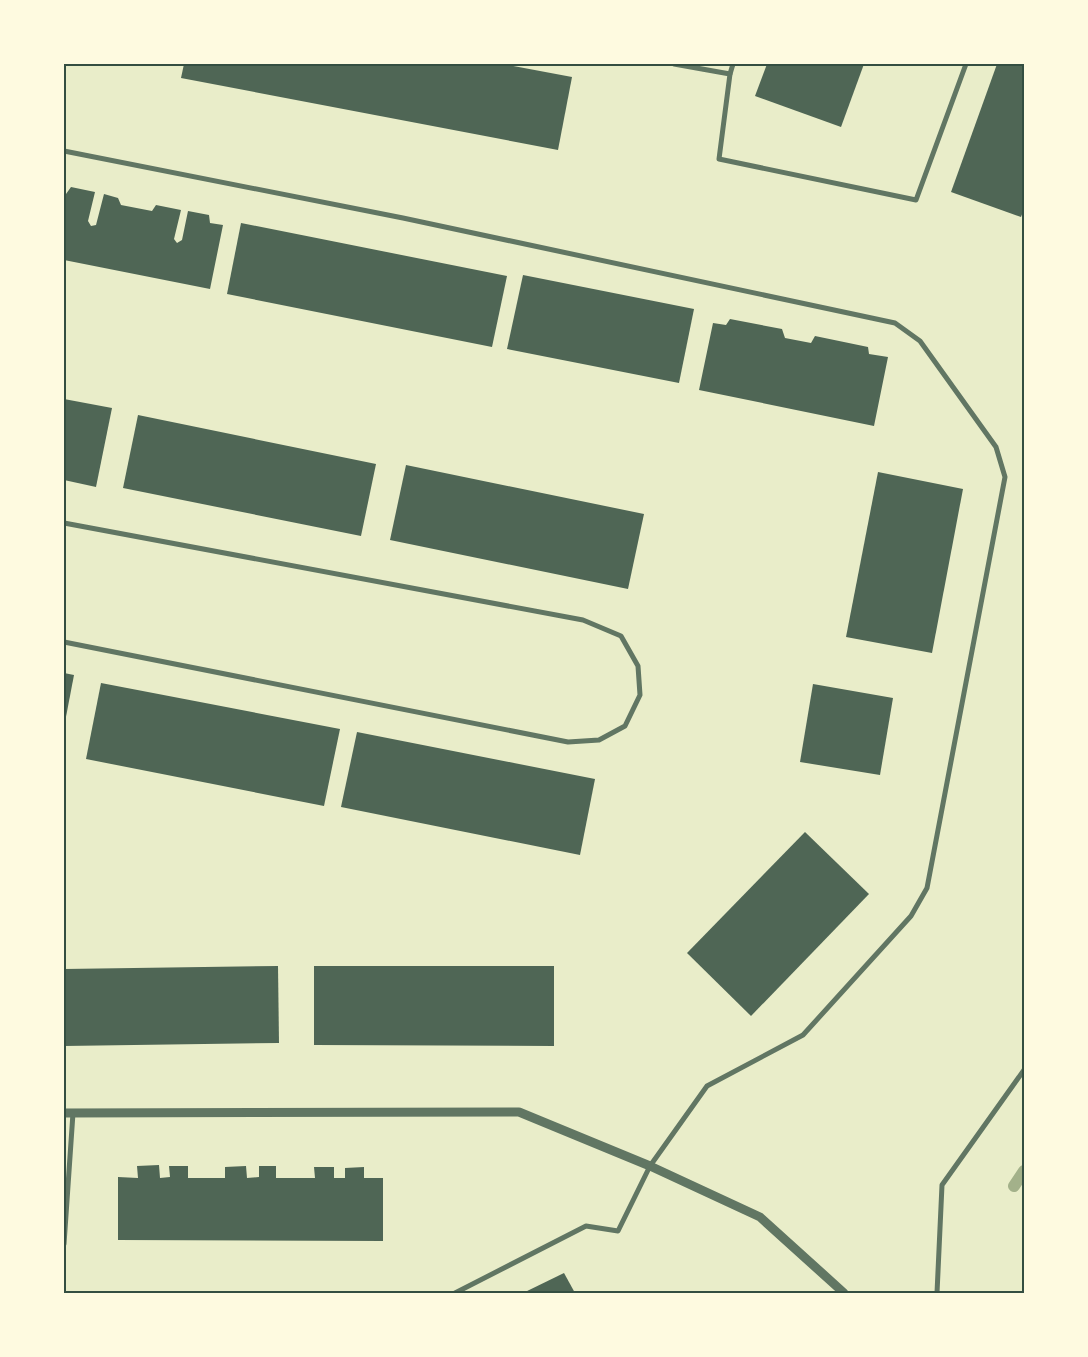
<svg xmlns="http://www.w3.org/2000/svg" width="1088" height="1357" font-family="Rubik,sans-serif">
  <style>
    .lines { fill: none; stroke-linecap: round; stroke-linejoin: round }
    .stream { stroke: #a3b18a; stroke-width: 12 }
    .building { fill: #4f6655 }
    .minor { stroke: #617663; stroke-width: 5 }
    .tertiary { stroke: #617663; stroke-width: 9 }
    .neatline { fill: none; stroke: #344e41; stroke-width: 2 }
  </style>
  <rect width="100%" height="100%" fill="#e9edc9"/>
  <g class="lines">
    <path class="stream" d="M 1014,1186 L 1024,1171"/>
  </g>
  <g class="building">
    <path d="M 184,64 L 503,64 L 572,77 L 558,150 L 181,78 Z"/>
    <path d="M 767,64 L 864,64 L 841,127 L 755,96 Z"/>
    <path d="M 997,64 L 1024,64 L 1024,209 L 1021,217 L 951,192 Z"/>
    <path d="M 71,187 L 95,192 L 88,221 L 91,226 L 96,225 L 104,194 L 118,198 L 121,205 L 152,211 L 156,205 L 181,210 L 174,239 L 177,243 L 182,240 L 188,211 L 209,215 L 210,223 L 223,225 L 210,289 L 64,260 L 64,193 L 66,194 Z"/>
    <path d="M 241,223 L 507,276 L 492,347 L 227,294 Z"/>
    <path d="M 523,275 L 694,309 L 679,383 L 507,349 Z"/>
    <path d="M 730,319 L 782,329 L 785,338 L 811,343 L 815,336 L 868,347 L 869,354 L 888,357 L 874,426 L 699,390 L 713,323 L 726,325 Z"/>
    <path d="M 64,399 L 112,408 L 96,487 L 64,480 Z"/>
    <path d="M 138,415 L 376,464 L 361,536 L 123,488 Z"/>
    <path d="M 406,465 L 644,514 L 628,589 L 390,540 Z"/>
    <path d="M 878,472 L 963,489 L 932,653 L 846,637 Z"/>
    <path d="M 64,673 L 74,675 L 65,722 L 64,722 Z"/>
    <path d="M 101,683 L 340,729 L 324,806 L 86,759 Z"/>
    <path d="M 813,684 L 893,698 L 880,775 L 800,762 Z"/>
    <path d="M 357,732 L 595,779 L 580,855 L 341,807 Z"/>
    <path d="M 805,832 L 869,894 L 751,1016 L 687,953 Z"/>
    <path d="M 278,966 L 279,1043 L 64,1046 L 64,969 Z"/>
    <path d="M 314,966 L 554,966 L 554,1046 L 314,1045 Z"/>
    <path d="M 159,1165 L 160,1178 L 170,1177 L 169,1166 L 188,1166 L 188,1178 L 225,1178 L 225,1167 L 246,1166 L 247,1178 L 259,1177 L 259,1166 L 276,1166 L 276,1178 L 315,1178 L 314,1167 L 334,1167 L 334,1178 L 345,1178 L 345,1168 L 364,1167 L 364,1178 L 383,1178 L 383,1241 L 118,1240 L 118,1177 L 138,1178 L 137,1166 Z"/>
    <path d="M 564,1273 L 575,1293 L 523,1293 Z"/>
  </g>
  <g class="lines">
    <g class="minor">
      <path d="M 674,64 L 730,74"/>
      <path d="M 733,64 L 730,74 L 719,159 L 916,200 L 966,64"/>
      <path d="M 64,151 L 403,218 L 895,323 L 920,341 L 996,447 L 1005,477 L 927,888 L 911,916 L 803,1035 L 707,1086 L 650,1166 L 618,1231 L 586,1226 L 455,1293"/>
      <path d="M 64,523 L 583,620 L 621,636 L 638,666 L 640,695 L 625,726 L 599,740 L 568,742 L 64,642"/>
      <path d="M 64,1244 L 73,1113"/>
      <path d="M 937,1293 L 942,1185 L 1024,1070"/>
    </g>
    <path class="tertiary" d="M 64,1113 L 519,1112 L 650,1166 L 760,1217 L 844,1293"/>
  </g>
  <rect width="1088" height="1357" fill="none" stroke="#fefae0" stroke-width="130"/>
  <rect x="65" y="65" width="958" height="1227" class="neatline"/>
</svg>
